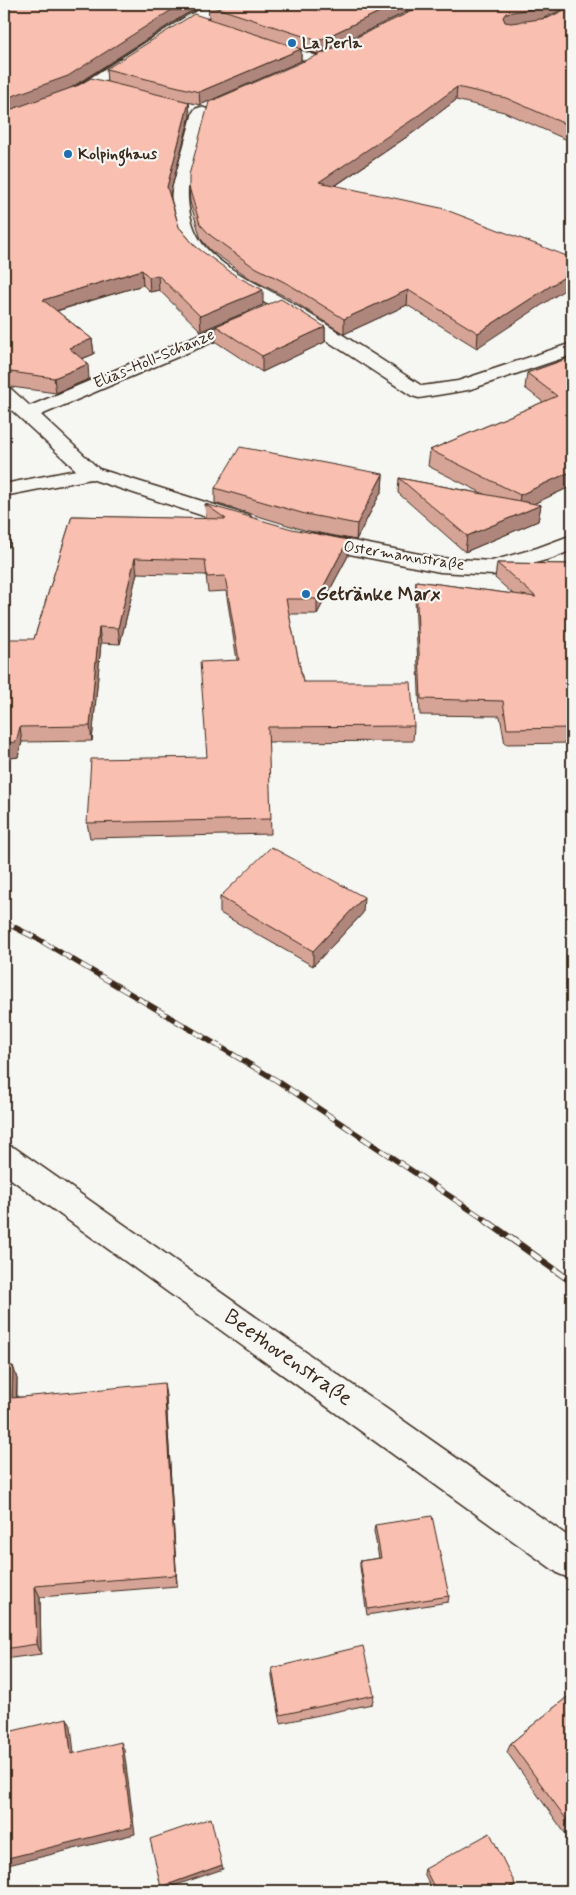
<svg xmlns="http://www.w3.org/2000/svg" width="576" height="1895" font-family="Mynerve,sans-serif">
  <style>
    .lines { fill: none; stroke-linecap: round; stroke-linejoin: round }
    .service-casing { stroke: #3b2a1e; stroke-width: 4 }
    .minor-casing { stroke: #3b2a1e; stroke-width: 3 }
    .service { fill: #f6f6f2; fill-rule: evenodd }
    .minor { fill: #f6f6f2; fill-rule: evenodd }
    .rail-far1-casing { stroke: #3b2a1e; stroke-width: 5.5 }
    .rail-casing { stroke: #3b2a1e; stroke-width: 7 }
    .rail-far1 { stroke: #f6f6f2; stroke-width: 4; stroke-dasharray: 11; stroke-linecap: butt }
    .rail { stroke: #f6f6f2; stroke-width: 5; stroke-dasharray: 14; stroke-linecap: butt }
    .wall { fill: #d6a497; stroke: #3b2a1e; fill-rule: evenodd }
    .shaded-wall { fill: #ae867b; stroke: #3b2a1e }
    .building { fill: #f9bfb0; stroke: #3b2a1e }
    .poi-dot { fill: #1f6fb2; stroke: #f6f6f2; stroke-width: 2 }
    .labels { text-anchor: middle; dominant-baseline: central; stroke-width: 4.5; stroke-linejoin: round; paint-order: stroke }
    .far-poi-label { font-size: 16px; font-weight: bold; fill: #3b2a1e; stroke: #f6f6f2; text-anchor: start }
    .far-street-label { font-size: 16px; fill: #3b2a1e; stroke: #f6f6f2 }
    .poi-label { font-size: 19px; font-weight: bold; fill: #3b2a1e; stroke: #f6f6f2; text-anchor: start }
    .near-street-label { font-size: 22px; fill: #3b2a1e; stroke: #f6f6f2 }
  </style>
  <rect width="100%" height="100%" fill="#f6f6f2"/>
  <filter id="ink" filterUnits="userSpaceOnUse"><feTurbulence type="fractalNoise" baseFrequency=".02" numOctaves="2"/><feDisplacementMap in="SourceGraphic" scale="10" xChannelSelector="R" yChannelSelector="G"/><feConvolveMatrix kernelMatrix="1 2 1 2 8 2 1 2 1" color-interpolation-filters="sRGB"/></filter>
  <g filter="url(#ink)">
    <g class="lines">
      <defs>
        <path id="service" d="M 273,41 L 323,58 L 325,61 L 319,65 L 269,48 L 267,45 L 269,42 Z"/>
        <g id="minor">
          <path d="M 212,4 L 230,4 L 228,7 L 197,22 L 80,97 L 4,125 L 4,115 L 70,91 L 187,16 Z"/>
          <path d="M 201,107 L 207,109 L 209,112 L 188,189 C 187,205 191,226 200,240 C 216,266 264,287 290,302 C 335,329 378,358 422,386 L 458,381 L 572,343 L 572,355 L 468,390 L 419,398 L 412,396 C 367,367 323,337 277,310 C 245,290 207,275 184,244 C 174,230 170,206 172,189 L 193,112 L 195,109 Z"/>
          <path d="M 250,313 L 257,315 L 259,319 L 257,323 L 41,415 L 99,469 L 250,516 L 253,521 L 250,526 L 242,528 L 234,526 L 91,479 L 4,496 L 4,484 L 76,470 L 4,403 L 4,387 L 11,389 L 30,406 Z"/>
          <path d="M 312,533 L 440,558 L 492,561 L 537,548 L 572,535 L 572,550 L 553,558 L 493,575 L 440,572 L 304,545 L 301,540 L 304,535 Z"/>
          <path d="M 4,1144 L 15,1148 L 572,1539 L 572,1579 L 559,1574 L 4,1174 Z"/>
        </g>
      </defs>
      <use href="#service" class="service-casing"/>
      <use href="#minor" class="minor-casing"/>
      <use href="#service" class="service"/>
      <use href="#minor" class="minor"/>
      <defs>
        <path id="rail-far1" d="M 4,922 L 38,939 L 276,1080 L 487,1221"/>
        <path id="rail" d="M 485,1220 L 572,1282"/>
      </defs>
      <use href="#rail-far1" class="rail-far1-casing"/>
      <use href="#rail" class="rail-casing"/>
      <use href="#rail-far1" class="rail-far1"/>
      <use href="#rail" class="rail"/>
    </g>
    <g class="wall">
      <path d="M 4,4 L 208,4 L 186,14 L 72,88 L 107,82 L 106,69 L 209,18 L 208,5 L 423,4 L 318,54 L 301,49 L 301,61 L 200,105 L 179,100 L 189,102 L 190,116 L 170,195 L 179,227 L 195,246 L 263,305 L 201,331 L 159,290 L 150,292 L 143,285 L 57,311 L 92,339 L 94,354 L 82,359 L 89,379 L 56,393 L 4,386 Z"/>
      <path d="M 427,4 L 572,4 L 572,142 L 504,112 L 456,100 L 414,132 L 335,186 L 572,258 L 477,348 L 407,305 L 344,334 L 290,299 L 251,279 L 210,250 L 201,239 L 190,202 L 189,187 L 325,52 ZM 571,6 L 572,7 L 548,18 L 542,19 Z"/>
      <path d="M 216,326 L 325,327 L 325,342 L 262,372 L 216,342 Z"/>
      <path d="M 572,357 L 572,486 L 533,504 L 541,505 L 538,521 L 465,552 L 398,493 L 399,478 L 484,494 L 428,466 L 430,450 L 543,402 L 525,388 L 527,373 Z"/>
      <path d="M 383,474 L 382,490 L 356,540 L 304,530 L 215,503 L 215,488 Z"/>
      <path d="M 205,504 L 348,556 L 317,614 L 289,614 L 303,682 L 414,726 L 413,741 L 268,742 L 271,834 L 90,838 L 87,823 L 207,757 L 237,660 L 226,591 L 208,592 L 206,575 L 137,573 L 120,644 L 101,643 L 92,741 L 22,742 L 18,757 L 4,759 L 4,662 L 34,639 L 72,516 L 206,519 Z"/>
      <path d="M 4,506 L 9,521 L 9,547 L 4,547 Z"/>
      <path d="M 497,563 L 572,564 L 572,743 L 505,744 L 500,716 L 420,715 L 415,597 L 416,581 L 513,594 L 495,578 Z"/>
      <path d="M 220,897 L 363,913 L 313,966 L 220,913 Z"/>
      <path d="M 13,1366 L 17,1379 L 17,1397 L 166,1396 L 177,1586 L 40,1597 L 41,1654 L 4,1659 L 4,1367 Z"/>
      <path d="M 375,1525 L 449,1596 L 448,1602 L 367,1615 L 360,1567 L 360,1561 L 379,1558 L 374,1531 Z"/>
      <path d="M 272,1668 L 374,1695 L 372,1704 L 281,1723 L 272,1677 Z"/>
      <path d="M 572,1693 L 572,1843 L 507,1752 L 511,1743 Z"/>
      <path d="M 425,1869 L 513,1887 L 506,1891 L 433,1891 L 424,1873 Z"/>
    </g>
    <g class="shaded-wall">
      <path d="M 181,4 L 208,4 L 186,14 L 69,89 L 4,113 L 4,99 Z"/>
      <path d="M 396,4 L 423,4 L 318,54 L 318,41 Z"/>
      <path d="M 548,4 L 572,4 L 571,6 L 537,21 L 505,26 L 503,17 L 506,13 Z"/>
      <path d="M 301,49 L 301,61 L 200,105 L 199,92 Z"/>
      <path d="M 457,87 L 456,100 L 414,132 L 318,197 L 319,182 Z"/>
      <path d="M 189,102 L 190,116 L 168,202 L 167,187 Z"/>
      <path d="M 142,270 L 143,285 L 45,314 L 43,300 Z"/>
      <path d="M 572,272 L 572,285 L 477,348 L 478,333 Z"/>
      <path d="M 158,275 L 159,290 L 150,292 L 149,277 Z"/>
      <path d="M 263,290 L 263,305 L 201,331 L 200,316 Z"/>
      <path d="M 408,290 L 407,305 L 344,334 L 344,319 Z"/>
      <path d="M 325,327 L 325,342 L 262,372 L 262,356 Z"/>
      <path d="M 92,339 L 94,354 L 71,363 L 69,348 Z"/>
      <path d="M 88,364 L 89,379 L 56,393 L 54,378 Z"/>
      <path d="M 572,471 L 572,486 L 518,511 L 520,495 Z"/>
      <path d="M 383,474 L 382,490 L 356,540 L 357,524 Z"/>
      <path d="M 541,505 L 538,521 L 465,552 L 467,536 Z"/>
      <path d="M 6,506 L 9,521 L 9,547 L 6,531 Z"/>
      <path d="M 348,540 L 348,556 L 317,614 L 317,599 Z"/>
      <path d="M 135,558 L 137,573 L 120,644 L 118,628 Z"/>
      <path d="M 99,627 L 101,643 L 92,741 L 90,726 Z"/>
      <path d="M 20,727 L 22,742 L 18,757 L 4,759 L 4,743 Z"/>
      <path d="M 364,897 L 363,913 L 313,966 L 313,951 Z"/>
      <path d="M 13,1366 L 17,1379 L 16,1410 L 12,1398 Z"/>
      <path d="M 164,1383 L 166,1396 L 177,1586 L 176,1575 Z"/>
      <path d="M 35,1586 L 40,1597 L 41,1654 L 37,1644 Z"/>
      <path d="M 67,1718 L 71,1726 L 75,1762 L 71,1754 Z"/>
      <path d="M 121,1742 L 124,1750 L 135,1834 L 4,1866 L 4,1859 Z"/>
      <path d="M 222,1865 L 223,1869 L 162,1890 L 161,1887 Z"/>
      <path d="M 515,1884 L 513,1887 L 506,1891 L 502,1891 Z"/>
    </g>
    <g class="building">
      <path d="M 4,4 L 181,4 L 68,76 L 4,99 Z"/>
      <path d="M 211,4 L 396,4 L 318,41 L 208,5 Z"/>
      <path d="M 427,4 L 548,4 L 539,8 L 506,13 L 503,17 L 505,22 L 511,23 L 548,18 L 572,6 L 572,127 L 506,98 L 457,87 L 415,118 L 319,182 L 441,208 L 572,258 L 572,272 L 478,333 L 408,290 L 344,319 L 290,285 L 251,265 L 210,235 L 200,224 L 189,187 L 189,175 L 209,102 L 325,52 Z"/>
      <path d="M 194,14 L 301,49 L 199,92 L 106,69 Z"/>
      <path d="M 91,78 L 189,102 L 167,187 L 179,227 L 195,246 L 236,276 L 263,290 L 200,316 L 158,275 L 149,277 L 142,270 L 43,300 L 92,339 L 69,348 L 88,364 L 54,378 L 4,371 L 4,112 L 79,85 Z"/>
      <path d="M 281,299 L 325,327 L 262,356 L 216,326 Z"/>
      <path d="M 572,357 L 572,471 L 520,495 L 430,450 L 557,396 L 527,373 Z"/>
      <path d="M 240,447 L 383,474 L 357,524 L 305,514 L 215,488 Z"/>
      <path d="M 399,478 L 541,505 L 467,536 Z"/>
      <path d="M 205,504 L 292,529 L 348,540 L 317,599 L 286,599 L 303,682 L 411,682 L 414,726 L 268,727 L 271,819 L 87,823 L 91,759 L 207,757 L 200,662 L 239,660 L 225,576 L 207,577 L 205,560 L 135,558 L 118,628 L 99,627 L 90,726 L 20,727 L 16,742 L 4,743 L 4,662 L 7,639 L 34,639 L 72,516 L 226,519 Z"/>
      <path d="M 4,506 L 6,506 L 6,531 L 4,532 Z"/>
      <path d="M 497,563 L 572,564 L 572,728 L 507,729 L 503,701 L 421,699 L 416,581 L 536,597 Z"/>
      <path d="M 271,847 L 364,897 L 313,951 L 220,897 Z"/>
      <path d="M 13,1366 L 12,1398 L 164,1383 L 176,1575 L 35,1586 L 37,1644 L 4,1649 L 4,1367 Z"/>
      <path d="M 432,1516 L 449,1596 L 368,1609 L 360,1561 L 381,1558 L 375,1525 Z"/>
      <path d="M 363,1646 L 374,1695 L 280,1715 L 272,1668 Z"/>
      <path d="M 572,1693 L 572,1827 L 511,1743 Z"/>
      <path d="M 67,1718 L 71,1754 L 121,1742 L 132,1827 L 4,1859 L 4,1733 Z"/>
      <path d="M 211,1818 L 222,1865 L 161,1887 L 150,1839 Z"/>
      <path d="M 490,1833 L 515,1884 L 502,1891 L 436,1891 L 425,1869 Z"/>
    </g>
  </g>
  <g class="poi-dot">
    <circle cx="292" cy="43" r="5"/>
    <circle cx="68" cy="154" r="5"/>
    <circle cx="306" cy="594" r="5"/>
  </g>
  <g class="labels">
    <g class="far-poi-label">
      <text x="302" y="43">La Perla</text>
      <text x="78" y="154">Kolpinghaus</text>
    </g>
    <g class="far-street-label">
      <text transform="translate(154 359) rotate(-23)">Elias-Holl-Schanze</text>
      <text transform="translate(404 556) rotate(9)">Ostermannstraße</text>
    </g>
    <g class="poi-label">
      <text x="316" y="594">Getränke Marx</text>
    </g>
    <g class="near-street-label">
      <text transform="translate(288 1358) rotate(35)">Beethovenstraße</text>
    </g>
  </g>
  <rect width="576" height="1895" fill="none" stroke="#f6f6f2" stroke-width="20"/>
  <rect x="10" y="10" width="556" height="1875" fill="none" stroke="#3b2a1e" stroke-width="2" filter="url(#ink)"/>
</svg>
